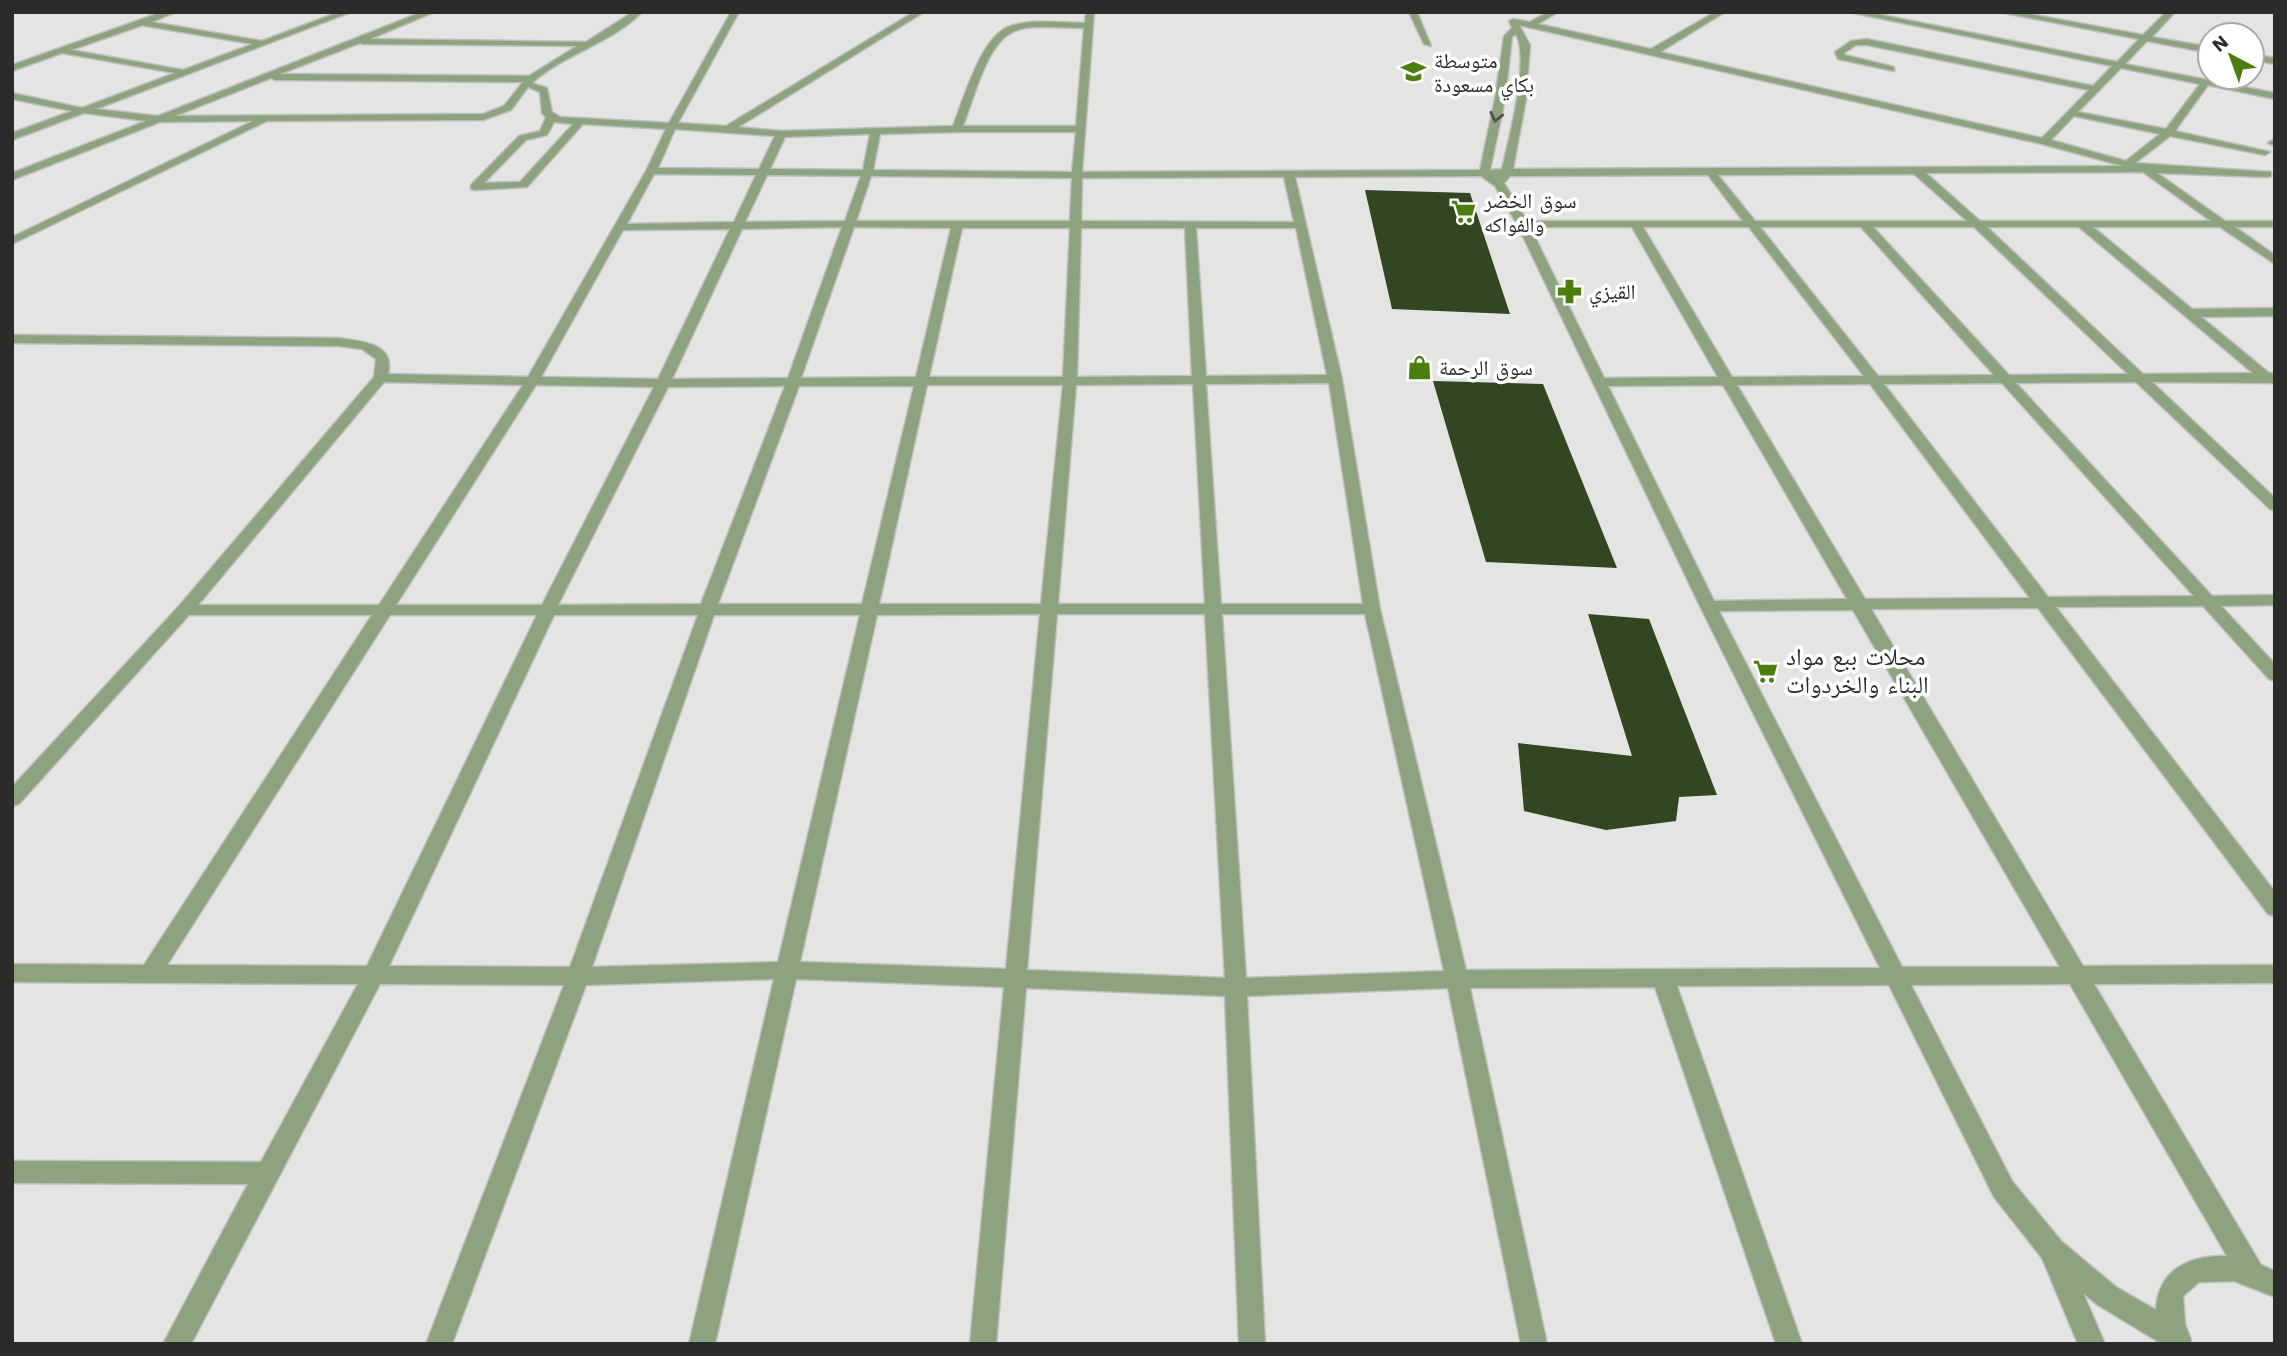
<svg xmlns="http://www.w3.org/2000/svg" width="2287" height="1356" font-family="'Work Sans','Noto Naskh Arabic',sans-serif">
  <style>
    .building { fill: #324622 }
    .lines { fill: none; stroke-linecap: round; stroke-linejoin: round }
    .minor-casing { stroke: #bfc0bd; stroke-width: 3 }
    .minor { fill: #8da27f; fill-rule: evenodd }
    .oneway { stroke: #4d5548 }
    .labels { text-anchor: middle; dominant-baseline: central; stroke-width: 7; stroke-linejoin: round; paint-order: stroke }
    .far-poi-label { font-size: 21px; fill: #2b2b2a; stroke: #fff; text-anchor: start }
    .poi-label { font-size: 24px; fill: #2b2b2a; stroke: #fff; text-anchor: start }
  </style>
  <rect width="100%" height="100%" fill="#e4e5e2"/>
  <g class="building">
    <path d="M 1365,190 L 1470,193 L 1510,314 L 1392,309 Z"/>
    <path d="M 1433,381 L 1543,384 L 1617,568 L 1486,562 Z"/>
    <path d="M 1588,614 L 1649,619 L 1717,795 L 1679,797 L 1676,821 L 1606,830 L 1524,811 L 1518,743 L 1632,756 Z"/>
  </g>
  <g class="lines">
    <defs>
      <g id="minor">
        <path d="M 162,12 L 175,12 L 152,22 L 262,41 L 339,12 L 351,12 L 96,109 L 158,116 L 422,12 L 434,12 L 370,39 L 586,42 L 633,12 L 642,12 C 611,44 565,53 532,83 L 547,88 L 552,112 L 560,117 L 669,123 L 731,12 L 739,12 L 678,123 L 726,126 L 914,12 L 924,12 L 738,127 L 781,131 L 953,126 C 964,99 980,39 1008,27 C 1032,18 1060,23 1085,23 L 1086,12 L 1094,12 L 1082,172 L 1480,170 L 1495,99 L 1504,36 L 1512,28 L 1509,21 L 1513,19 L 1530,22 L 1548,12 L 1558,12 L 1538,24 L 1651,49 L 1715,12 L 1725,12 L 1660,52 L 2042,138 L 2089,90 L 1867,45 L 1856,45 L 1844,53 L 1845,55 L 1894,67 L 1894,71 L 1838,59 L 1835,52 L 1851,41 L 1867,39 L 2093,86 L 2112,66 L 1849,12 L 1867,12 L 2117,62 L 2139,39 L 2000,12 L 2019,12 L 2143,35 L 2166,12 L 2175,12 L 2152,37 L 2210,47 L 2210,53 L 2147,41 L 2125,64 L 2275,93 L 2275,99 L 2208,85 L 2175,131 L 2270,152 L 2265,155 L 2170,136 L 2135,163 L 2271,172 L 2271,176 L 2267,177 L 2157,173 L 2225,221 L 2275,221 L 2275,227 L 2235,227 L 2275,255 L 2275,264 L 2220,227 L 2093,227 L 2192,309 L 2275,308 L 2275,316 L 2201,317 L 2269,373 L 2275,373 L 2274,383 L 2152,382 L 2275,498 L 2275,510 L 2270,509 L 2136,382 L 2016,383 L 2212,596 L 2275,595 L 2275,605 L 2221,606 L 2275,664 L 2275,681 L 2269,679 L 2203,606 L 2056,607 L 2275,892 L 2275,916 L 2268,914 L 2038,608 L 1871,609 L 2083,966 L 2275,965 L 2275,983 L 2094,984 L 2261,1265 L 2275,1271 L 2275,1297 L 2234,1281 L 2199,1282 L 2183,1296 L 2185,1324 L 2191,1340 L 2190,1344 L 2162,1344 L 2098,1305 L 2083,1293 L 2105,1344 L 2078,1344 L 2042,1258 L 1994,1197 L 1889,985 L 1677,986 L 1802,1344 L 1776,1344 L 1655,987 L 1470,988 L 1547,1344 L 1521,1344 L 1448,988 L 1247,996 L 1265,1344 L 1239,1344 L 1225,996 L 1026,988 L 996,1344 L 970,1344 L 1004,987 L 796,979 L 715,1344 L 689,1344 L 774,979 L 586,985 L 452,1344 L 426,1344 L 564,985 L 380,984 L 191,1344 L 163,1344 L 248,1184 L 12,1183 L 12,1161 L 261,1162 L 358,984 L 12,982 L 12,964 L 144,965 L 372,615 L 189,615 L 19,804 L 12,806 L 12,787 L 179,606 L 374,377 L 376,359 L 362,349 L 338,346 L 12,343 L 12,335 L 338,338 C 360,341 396,343 388,374 L 528,377 L 646,171 L 666,129 L 583,124 L 527,187 L 475,190 L 471,189 L 471,185 L 519,136 L 540,131 L 546,117 L 542,113 L 540,92 L 528,87 L 511,110 L 483,120 L 267,121 L 12,244 L 12,237 L 253,121 L 160,122 L 12,180 L 12,173 L 146,121 L 84,113 L 12,140 L 12,133 L 72,111 L 12,99 L 12,93 L 82,108 L 175,73 L 62,53 L 12,71 L 12,65 ZM 143,25 L 146,26 L 253,44 L 183,70 L 71,50 ZM 1519,25 L 2042,144 L 2123,166 L 1513,169 L 1526,99 L 1530,45 ZM 1049,27 L 1084,28 L 1076,126 L 963,126 C 973,101 986,46 1011,33 C 1022,26 1037,27 1049,27 ZM 1516,34 C 1530,60 1509,138 1502,169 L 1490,170 L 1505,99 L 1512,37 ZM 360,43 L 363,44 L 577,46 L 529,76 L 280,74 ZM 2121,68 L 2200,84 L 2166,129 L 2078,112 ZM 271,78 L 275,80 L 523,82 L 504,106 L 483,114 L 175,116 ZM 2074,116 L 2160,134 L 2126,161 L 2051,140 ZM 554,122 L 573,124 L 520,182 L 484,183 L 526,140 L 547,135 ZM 675,129 L 775,136 L 759,169 L 658,168 ZM 957,132 L 1076,132 L 1072,172 L 873,170 L 880,134 ZM 870,134 L 863,170 L 770,169 L 785,137 ZM 2143,172 L 2211,221 L 1980,221 L 1926,173 ZM 654,174 L 756,175 L 734,222 L 627,224 ZM 1914,174 L 1967,221 L 1755,221 L 1718,175 ZM 767,175 L 861,176 L 845,221 L 745,222 ZM 1708,175 L 1743,221 L 1527,221 L 1504,183 L 1510,176 ZM 871,176 L 1072,178 L 1070,221 L 856,221 ZM 1481,176 L 1495,186 L 1517,224 L 1700,606 L 1880,968 L 1466,970 L 1380,609 L 1342,379 L 1295,177 ZM 1284,177 L 1294,222 L 1081,221 L 1082,178 ZM 842,227 L 788,378 L 672,379 L 742,229 ZM 854,227 L 951,228 L 916,377 L 801,378 ZM 1530,227 L 1632,227 L 1718,377 L 1604,378 ZM 1643,227 L 1749,227 L 1864,376 L 1732,377 ZM 1760,227 L 1861,227 L 1994,375 L 1878,376 ZM 1873,227 L 1974,227 L 2128,374 L 2009,375 ZM 1987,227 L 2079,227 L 2253,373 L 2143,374 ZM 962,228 L 1070,228 L 1063,377 L 929,377 ZM 1081,228 L 1185,228 L 1192,376 L 1077,377 ZM 1196,228 L 1296,228 L 1327,375 L 1206,376 ZM 730,229 L 658,379 L 541,377 L 623,230 ZM 384,382 L 523,385 L 379,605 L 198,605 ZM 1329,383 L 1363,604 L 1221,604 L 1206,384 ZM 2002,383 L 2194,596 L 2048,597 L 1884,384 ZM 1193,384 L 1205,604 L 1058,604 L 1076,385 ZM 1870,384 L 2030,598 L 1865,599 L 1737,385 ZM 536,385 L 654,387 L 542,605 L 396,605 ZM 927,385 L 1063,385 L 1041,604 L 879,604 ZM 1723,385 L 1847,599 L 1714,601 L 1608,386 ZM 785,386 L 701,604 L 558,605 L 668,387 ZM 799,386 L 914,386 L 862,604 L 718,604 ZM 1853,610 L 2060,967 L 1902,967 L 1719,611 ZM 1040,614 L 1006,969 L 800,962 L 877,615 ZM 1057,614 L 1205,614 L 1225,978 L 1027,970 ZM 1222,614 L 1365,614 L 1444,971 L 1246,978 ZM 390,615 L 537,615 L 367,966 L 167,965 ZM 554,615 L 698,615 L 570,967 L 389,966 ZM 714,615 L 860,615 L 778,962 L 592,967 ZM 2070,984 L 2227,1256 C 2190,1255 2158,1269 2156,1310 L 2116,1287 L 2061,1241 L 2012,1181 L 1911,985 Z"/>
        <path d="M 1409,12 L 1417,12 L 1431,46 L 1424,44 Z"/>
        <path d="M 2252,54 L 2275,58 L 2275,64 L 2252,60 Z"/>
        <path d="M 2273,140 L 2275,140 L 2275,146 L 2268,143 Z"/>
      </g>
    </defs>
    <use href="#minor" class="minor-casing"/>
    <use href="#minor" class="minor"/>
  </g>
  <defs><path id="oneway-chevron" d="M-2-3.5L2.5 0L-2 3.5" fill="none" stroke-width="1.6" stroke-linecap="round" stroke-linejoin="round" transform="scale(1.75)"/></defs>
  <use class="oneway" href="#oneway-chevron" transform="translate(1496 117) rotate(103)"/>
  <defs>
    <symbol id="school-bare" viewBox="-9 -9 18 18"><path d="M0-5L7-2L0 1L-7-2ZM-4 1L0 2.5L4 1V4Q0 6-4 4Z" fill="#4b7e0e" stroke="#fff" stroke-width="2.5" paint-order="stroke"/></symbol>
    <symbol id="supermarket-bare" viewBox="-9 -9 18 18"><path d="M-6-5.5h2.5l.6 2H6L4.5 2H-2.5L-4.4-4H-6ZM-1.5 3.2a1.3 1.3 0 1 0 .1 0ZM3 3.2a1.3 1.3 0 1 0 .1 0Z" fill="#4b7e0e" stroke="#fff" stroke-width="2.5" paint-order="stroke"/></symbol>
    <symbol id="pharmacy-bare" viewBox="-9 -9 18 18"><path d="M-2-6h4v4h4v4h-4v4h-4v-4h-4v-4h4Z" fill="#4b7e0e" stroke="#fff" stroke-width="2.5" paint-order="stroke"/></symbol>
    <symbol id="shop-bare" viewBox="-9 -9 18 18"><path d="M-5-2.5h2.3a2.7 3.5 0 0 1 5.4 0H5L5.5 6h-11ZM-1.5-2.5h3a1.5 2.3 0 0 0-3 0Z" fill="#4b7e0e" stroke="#fff" stroke-width="2.5" paint-order="stroke"/></symbol>
  </defs>
  <g fill-rule="evenodd">
    <use href="#school-bare" x="1396" y="54" width="35" height="35"/>
    <use href="#supermarket-bare" x="1446" y="194" width="35" height="35"/>
    <use href="#pharmacy-bare" x="1552" y="274" width="35" height="35"/>
    <use href="#shop-bare" x="1402" y="350" width="35" height="35"/>
    <use href="#supermarket-bare" x="1748" y="654" width="35" height="35"/>
  </g>
  <g class="labels">
    <g class="far-poi-label">
      <text x="1434" y="60">متوسطة<tspan x="1434" dy="24">بكاي مسعودة</tspan></text>
      <text x="1484" y="200">سوق الخضر<tspan x="1484" dy="24">والفواكه</tspan></text>
      <text x="1589" y="291">القيزي</text>
      <text x="1439" y="367">سوق الرحمة</text>
    </g>
    <g class="poi-label">
      <text x="1786" y="657">محلات ببع مواد<tspan x="1786" dy="28">البناء والخردوات</tspan></text>
    </g>
  </g>
  <rect width="2287" height="1356" fill="none" stroke="#2b2b2a" stroke-width="28"/>
  <g transform="translate(2231 56) rotate(319)"><circle r="33" fill="#ffffff" stroke="#aaaaaa" stroke-width="2"/>
  <path d="M0-5L12 26L0 18L-12 26Z" fill="#4b7e0e"/>
  <text y="-10" font-size="19" font-weight="bold" text-anchor="middle" fill="#2b2b2a">N</text>
  </g>
</svg>
